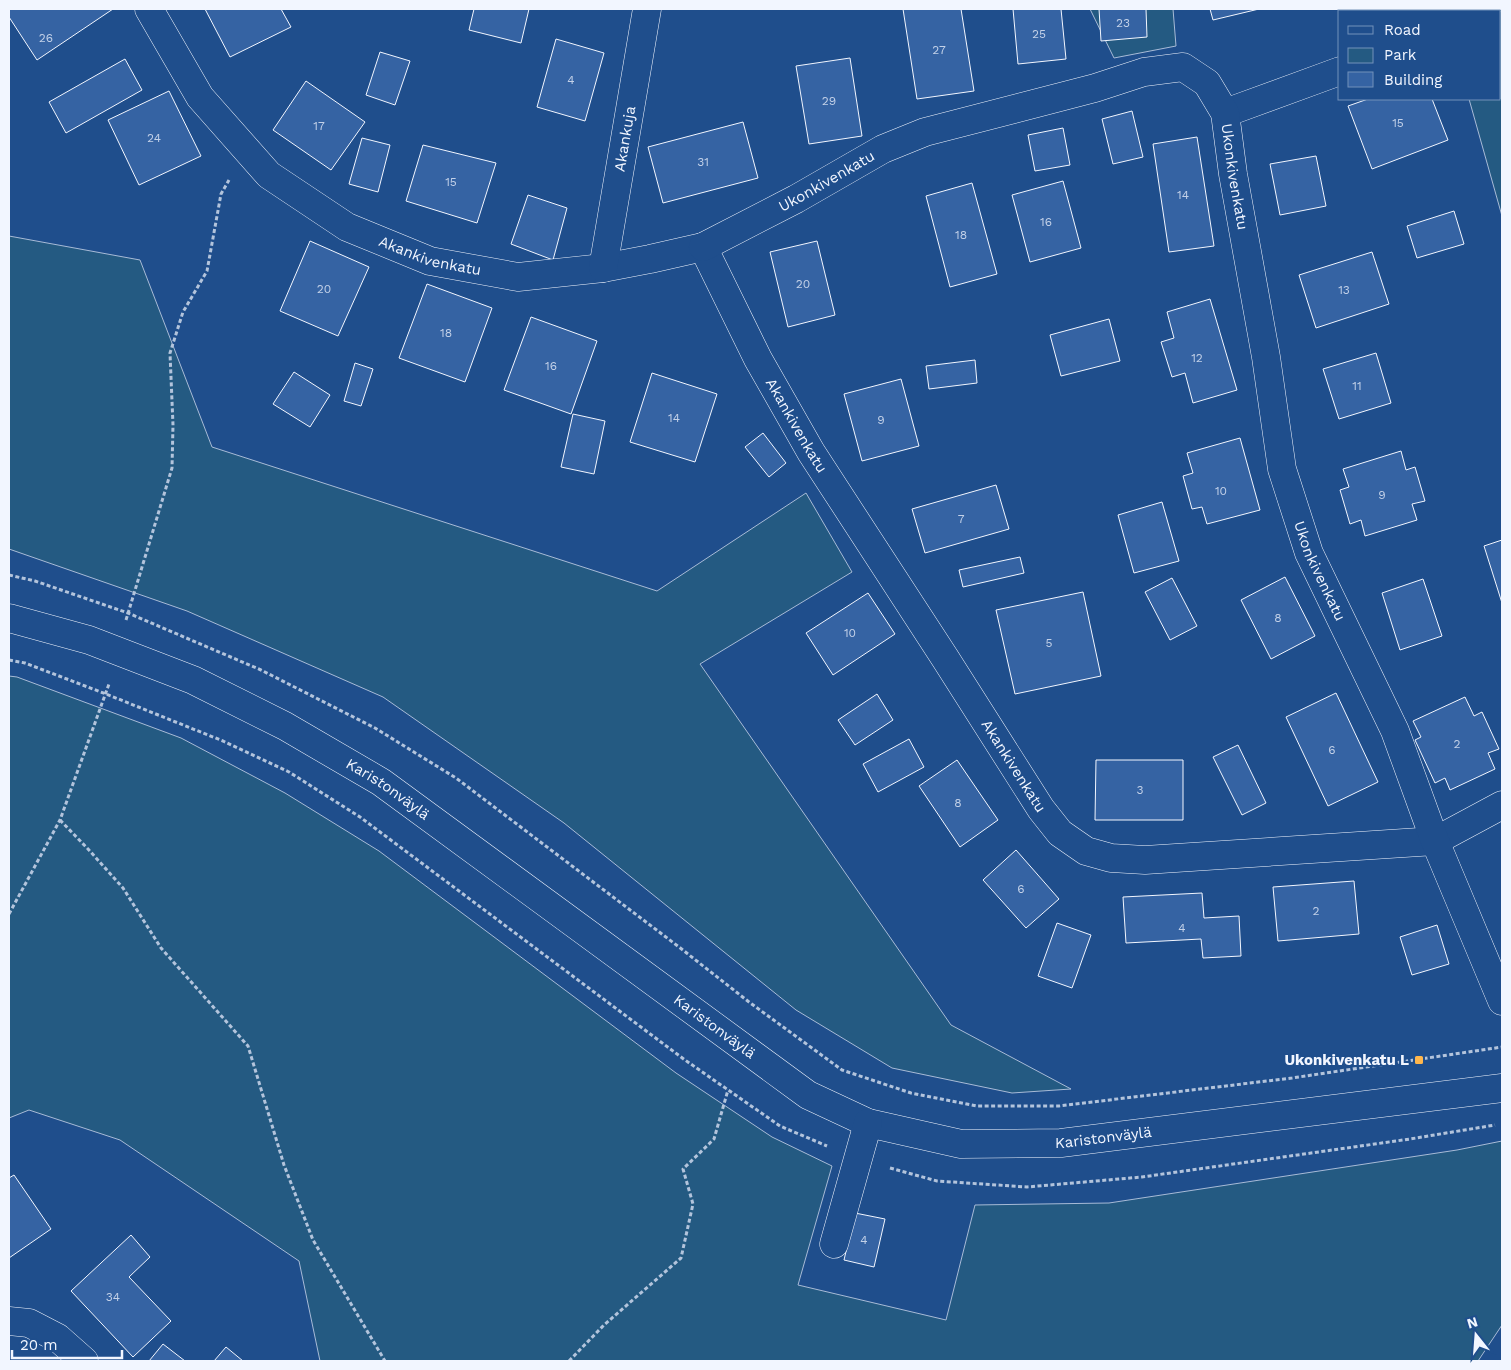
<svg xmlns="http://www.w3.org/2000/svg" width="1511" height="1370" font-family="'Work Sans',sans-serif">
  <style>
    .green { fill: #245a82; stroke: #a8bbd7 }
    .building { fill: #3563a3; stroke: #f2f6ff }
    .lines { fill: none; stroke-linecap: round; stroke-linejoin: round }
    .minor-casing { stroke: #f2f6ff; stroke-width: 29 }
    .path { stroke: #b3c4dc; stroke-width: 3; stroke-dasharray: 4 2.5; stroke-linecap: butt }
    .minor { stroke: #1f4e8c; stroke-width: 28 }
    .poi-dot { fill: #ffb74d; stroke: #1f4e8c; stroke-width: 2 }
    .labels { text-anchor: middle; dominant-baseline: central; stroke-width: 4; stroke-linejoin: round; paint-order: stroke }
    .number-label { font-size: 12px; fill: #c3d1e8 }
    .street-label { font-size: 15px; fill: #f2f6ff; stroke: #1f4e8c }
    .poi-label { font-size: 15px; font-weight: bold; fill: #f2f6ff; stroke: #1f4e8c; text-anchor: end }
  </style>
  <rect width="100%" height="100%" fill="#1f4e8c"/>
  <g class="green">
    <path d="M 1090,9 L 1173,9 L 1176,46 L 1114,58 Z"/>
    <path d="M 1444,9 L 1502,9 L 1502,216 L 1469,99 L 1500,99 L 1500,11 L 1445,11 Z"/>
    <path d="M 9,236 L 140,260 L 212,447 L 657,591 L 806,493 L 852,572 L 700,664 L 951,1025 L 1071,1089 L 1012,1093 L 892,1068 L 796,1010 L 564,823 L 383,697 L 187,611 L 9,549 Z"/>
    <path d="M 9,676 L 17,677 L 181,738 L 285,793 L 379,851 L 676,1073 L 772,1137 L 832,1166 L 798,1285 L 946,1320 L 975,1205 L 1109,1203 L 1457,1150 L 1502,1141 L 1502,1325 L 1478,1361 L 320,1361 L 299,1261 L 120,1140 L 29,1110 L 9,1118 Z"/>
  </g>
  <g class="building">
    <path d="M 9,9 L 113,9 L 37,60 L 9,17 Z"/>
    <path d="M 205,9 L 281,9 L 291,27 L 230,57 Z"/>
    <path d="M 474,9 L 529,9 L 521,43 L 469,30 Z"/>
    <path d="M 903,9 L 961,9 L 974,91 L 917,99 Z"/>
    <path d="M 1013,9 L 1061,9 L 1066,59 L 1018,64 Z"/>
    <path d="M 1099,9 L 1146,9 L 1147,37 L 1101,41 Z"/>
    <path d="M 1210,9 L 1259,9 L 1213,20 Z"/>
    <path d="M 556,39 L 604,53 L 585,121 L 537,107 Z"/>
    <path d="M 380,52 L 410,61 L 395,105 L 366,95 Z"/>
    <path d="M 850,58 L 862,136 L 809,144 L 796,66 Z"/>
    <path d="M 125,59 L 142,90 L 66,133 L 49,102 Z"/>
    <path d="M 306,81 L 365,122 L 331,170 L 273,130 Z"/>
    <path d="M 169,91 L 201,156 L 139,185 L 108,120 Z"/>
    <path d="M 1368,99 L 1432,99 L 1448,140 L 1372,169 L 1348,106 Z"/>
    <path d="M 1132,111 L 1143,157 L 1113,164 L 1102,119 Z"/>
    <path d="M 743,122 L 758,178 L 663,203 L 648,147 Z"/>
    <path d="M 1063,128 L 1070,165 L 1035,171 L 1028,135 Z"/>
    <path d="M 1197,137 L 1214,246 L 1169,252 L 1153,144 Z"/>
    <path d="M 362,138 L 390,145 L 378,192 L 349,184 Z"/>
    <path d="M 423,145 L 496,163 L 477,223 L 406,201 Z"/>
    <path d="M 1316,156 L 1326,206 L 1280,215 L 1270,164 Z"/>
    <path d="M 1063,181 L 1081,248 L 1030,262 L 1012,195 Z"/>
    <path d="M 972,183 L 997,274 L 950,287 L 926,196 Z"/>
    <path d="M 528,195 L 567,208 L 553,260 L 511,244 Z"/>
    <path d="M 1454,211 L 1464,244 L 1417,258 L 1407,226 Z"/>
    <path d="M 310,241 L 369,267 L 338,336 L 280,311 Z"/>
    <path d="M 817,241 L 835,315 L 788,327 L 770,252 Z"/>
    <path d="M 1372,252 L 1389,304 L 1316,328 L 1299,275 Z"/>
    <path d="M 427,284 L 492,308 L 465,382 L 399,358 Z"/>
    <path d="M 1210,299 L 1237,390 L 1193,403 L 1185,373 L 1172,377 L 1161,342 L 1174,338 L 1167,312 Z"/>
    <path d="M 531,317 L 597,341 L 571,414 L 504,390 Z"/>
    <path d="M 1109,319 L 1120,361 L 1061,376 L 1050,335 Z"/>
    <path d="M 1376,353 L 1391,403 L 1339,419 L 1323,369 Z"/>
    <path d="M 975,360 L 977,383 L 929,389 L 926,366 Z"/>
    <path d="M 355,363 L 373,369 L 361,406 L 344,401 Z"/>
    <path d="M 294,372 L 330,395 L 310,427 L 273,404 Z"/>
    <path d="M 652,373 L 717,394 L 695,462 L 630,442 Z"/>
    <path d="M 901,379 L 919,446 L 862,461 L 844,394 Z"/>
    <path d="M 573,414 L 605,421 L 594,474 L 561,467 Z"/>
    <path d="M 763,433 L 786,463 L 769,477 L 745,447 Z"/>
    <path d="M 1240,438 L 1260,510 L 1207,524 L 1202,507 L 1192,509 L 1183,476 L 1193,473 L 1187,453 Z"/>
    <path d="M 1401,451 L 1406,470 L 1415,467 L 1425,501 L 1412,504 L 1417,520 L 1365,536 L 1361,520 L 1350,524 L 1340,490 L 1349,487 L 1343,469 Z"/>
    <path d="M 996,485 L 1009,529 L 925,553 L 912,509 Z"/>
    <path d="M 1162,502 L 1179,561 L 1134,573 L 1118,515 Z"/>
    <path d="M 1502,540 L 1502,603 L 1484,546 Z"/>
    <path d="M 1020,557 L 1024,573 L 963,587 L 959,570 Z"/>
    <path d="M 1285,577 L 1315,636 L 1271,659 L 1241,600 Z"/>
    <path d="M 1172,578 L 1197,626 L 1170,640 L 1145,592 Z"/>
    <path d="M 1423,579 L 1442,636 L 1400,650 L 1382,593 Z"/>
    <path d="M 1083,592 L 1101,676 L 1015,694 L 996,610 Z"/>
    <path d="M 868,593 L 895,634 L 833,675 L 806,633 Z"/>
    <path d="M 1336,693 L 1378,782 L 1328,806 L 1286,717 Z"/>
    <path d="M 877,694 L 893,720 L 855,745 L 838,720 Z"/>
    <path d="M 1465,697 L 1474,716 L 1482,712 L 1499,749 L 1488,753 L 1495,769 L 1450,790 L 1445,778 L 1435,783 L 1415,740 L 1421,737 L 1413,721 Z"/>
    <path d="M 909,739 L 924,767 L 878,792 L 863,764 Z"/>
    <path d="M 1238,745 L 1266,803 L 1242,815 L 1213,757 Z"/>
    <path d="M 957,760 L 998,820 L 960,847 L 919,786 Z"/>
    <path d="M 1096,760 L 1183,760 L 1183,820 L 1095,820 Z"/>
    <path d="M 1016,850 L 1059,899 L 1026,928 L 983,880 Z"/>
    <path d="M 1354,881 L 1359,934 L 1278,941 L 1273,887 Z"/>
    <path d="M 1202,893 L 1204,918 L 1239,916 L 1241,956 L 1203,958 L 1201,939 L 1126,943 L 1123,897 Z"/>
    <path d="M 1057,923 L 1091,935 L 1072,988 L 1038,976 Z"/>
    <path d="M 1437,925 L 1449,964 L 1412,975 L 1400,937 Z"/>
    <path d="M 14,1175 L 51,1229 L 9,1258 L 9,1178 Z"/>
    <path d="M 855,1213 L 885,1219 L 874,1267 L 844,1260 Z"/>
    <path d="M 131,1235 L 150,1257 L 129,1277 L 171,1321 L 133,1357 L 71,1291 Z"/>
    <path d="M 163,1344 L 185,1361 L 149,1361 Z"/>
    <path d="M 226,1347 L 243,1361 L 214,1361 Z"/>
  </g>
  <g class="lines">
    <defs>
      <g id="minor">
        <path id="s1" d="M 149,9 L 200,97 L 269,175 L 347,227 L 430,261 L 518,277 L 603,268 L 650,259 L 703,247 L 758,359 L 811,452 L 945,658 L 1041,809 L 1060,833 L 1086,851 L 1111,858 L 1145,860 L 1435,841 L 1502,805"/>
        <path d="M 1480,11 L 1486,9"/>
        <path d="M 1225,113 L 1340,71"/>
        <path id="s2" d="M 703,247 L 796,199 L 883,149 L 925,132 L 1095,88 L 1144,72 L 1183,67 L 1207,83 L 1225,113 L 1233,174 L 1266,357 L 1282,469 L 1309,553 L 1395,731 L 1435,841 L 1502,1001"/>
        <path id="s3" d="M 603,268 L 647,9"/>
        <path id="s4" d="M 9,618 L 89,640 L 193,680 L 285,726 L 381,782 L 808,1095 L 868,1123 L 961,1144 L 1061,1143 L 1502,1088"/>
        <path d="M 834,1244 L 868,1123"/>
        <path d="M 9,1321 L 29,1323 L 58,1338 L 84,1361"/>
      </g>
    </defs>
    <use href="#minor" class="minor-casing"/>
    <g class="path">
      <path d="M 9,575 L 35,581 L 128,613 L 261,670 L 375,728 L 456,778 L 679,947 L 749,1002 L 842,1070 L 911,1093 L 977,1106 L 1059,1106 L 1292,1078 L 1502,1047"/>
      <path d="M 126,620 L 172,468 L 173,425 L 170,353 L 183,312 L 207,271 L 221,194 L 229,180"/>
      <path d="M 9,660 L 25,663 L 106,694 L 223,741 L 289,772 L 360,817 L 685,1060 L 780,1126 L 827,1146"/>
      <path d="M 60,820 L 88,849 L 123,888 L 161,948 L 248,1046 L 284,1165 L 313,1240 L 385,1361"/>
      <path d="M 9,914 L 60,820 L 109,684"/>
      <path d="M 890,1168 L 937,1181 L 1027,1187 L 1142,1177 L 1410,1139 L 1495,1125"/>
      <path d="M 569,1361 L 604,1325 L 681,1258 L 693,1204 L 683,1169 L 714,1139 L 728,1090"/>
    </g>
    <use href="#minor" class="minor"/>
  </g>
  <rect class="poi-dot" x="1414" y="1055" width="10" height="10" rx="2.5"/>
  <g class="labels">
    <g class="number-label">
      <text x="1123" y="23">23</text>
      <text x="1039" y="34">25</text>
      <text x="46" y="38">26</text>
      <text x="939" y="50">27</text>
      <text x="571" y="80">4</text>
      <text x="829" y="101">29</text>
      <text x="1398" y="123">15</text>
      <text x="319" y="126">17</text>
      <text x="154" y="138">24</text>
      <text x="703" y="162">31</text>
      <text x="451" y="182">15</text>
      <text x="1183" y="195">14</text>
      <text x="1046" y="222">16</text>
      <text x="961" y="235">18</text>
      <text x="803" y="284">20</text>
      <text x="324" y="289">20</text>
      <text x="1344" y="290">13</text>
      <text x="446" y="333">18</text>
      <text x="1197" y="358">12</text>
      <text x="551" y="366">16</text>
      <text x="1357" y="386">11</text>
      <text x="674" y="418">14</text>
      <text x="881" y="420">9</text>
      <text x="1221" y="491">10</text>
      <text x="1382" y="495">9</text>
      <text x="961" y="519">7</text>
      <text x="1278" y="618">8</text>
      <text x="850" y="633">10</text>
      <text x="1049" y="643">5</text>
      <text x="1457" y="744">2</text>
      <text x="1332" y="750">6</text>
      <text x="1140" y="790">3</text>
      <text x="958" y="803">8</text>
      <text x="1021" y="889">6</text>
      <text x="1316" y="911">2</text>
      <text x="1182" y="928">4</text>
      <text x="864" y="1240">4</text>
      <text x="113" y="1297">34</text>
    </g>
    <g class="street-label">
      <text stroke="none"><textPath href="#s3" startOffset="131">Akankuja</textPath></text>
      <text stroke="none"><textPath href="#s2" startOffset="645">Ukonkivenkatu</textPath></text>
      <text stroke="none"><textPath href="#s2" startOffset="140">Ukonkivenkatu</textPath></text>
      <text stroke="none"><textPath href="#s1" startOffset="388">Akankivenkatu</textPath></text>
      <text stroke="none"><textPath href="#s1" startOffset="868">Akankivenkatu</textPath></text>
      <text stroke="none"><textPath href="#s2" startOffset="1050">Ukonkivenkatu</textPath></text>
      <text stroke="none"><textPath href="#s1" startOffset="1272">Akankivenkatu</textPath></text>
      <text stroke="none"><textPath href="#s4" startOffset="418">Karistonväylä</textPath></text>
      <text stroke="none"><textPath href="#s4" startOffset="822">Karistonväylä</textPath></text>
      <text stroke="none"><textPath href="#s4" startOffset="1242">Karistonväylä</textPath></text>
    </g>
    <g class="poi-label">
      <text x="1409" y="1060">Ukonkivenkatu L</text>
    </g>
  </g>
  <rect width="1511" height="1370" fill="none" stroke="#f2f6ff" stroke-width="20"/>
  <rect x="1338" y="10" width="162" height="90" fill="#1f4e8c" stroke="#7391ba"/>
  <rect x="1348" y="26" width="25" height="8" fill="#1f4e8c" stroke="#7391ba"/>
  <text x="1384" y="35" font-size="15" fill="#f2f6ff">Road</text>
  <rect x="1348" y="48" width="25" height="15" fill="#245a82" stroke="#7391ba"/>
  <text x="1384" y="60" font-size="15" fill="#f2f6ff">Park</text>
  <rect x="1348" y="72" width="25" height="15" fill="#3563a3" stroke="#7391ba"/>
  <text x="1384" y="85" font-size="15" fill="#f2f6ff">Building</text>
  <g transform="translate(1476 1335) rotate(343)" stroke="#1f4e8c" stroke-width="4" paint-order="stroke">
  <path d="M0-4L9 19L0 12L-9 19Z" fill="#f2f6ff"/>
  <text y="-8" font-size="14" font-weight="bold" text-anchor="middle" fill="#f2f6ff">N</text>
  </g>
  <path d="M12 1350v8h110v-8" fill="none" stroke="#f2f6ff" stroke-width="2.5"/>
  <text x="20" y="1350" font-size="15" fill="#f2f6ff" stroke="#1f4e8c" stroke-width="4" paint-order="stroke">20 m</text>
</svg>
